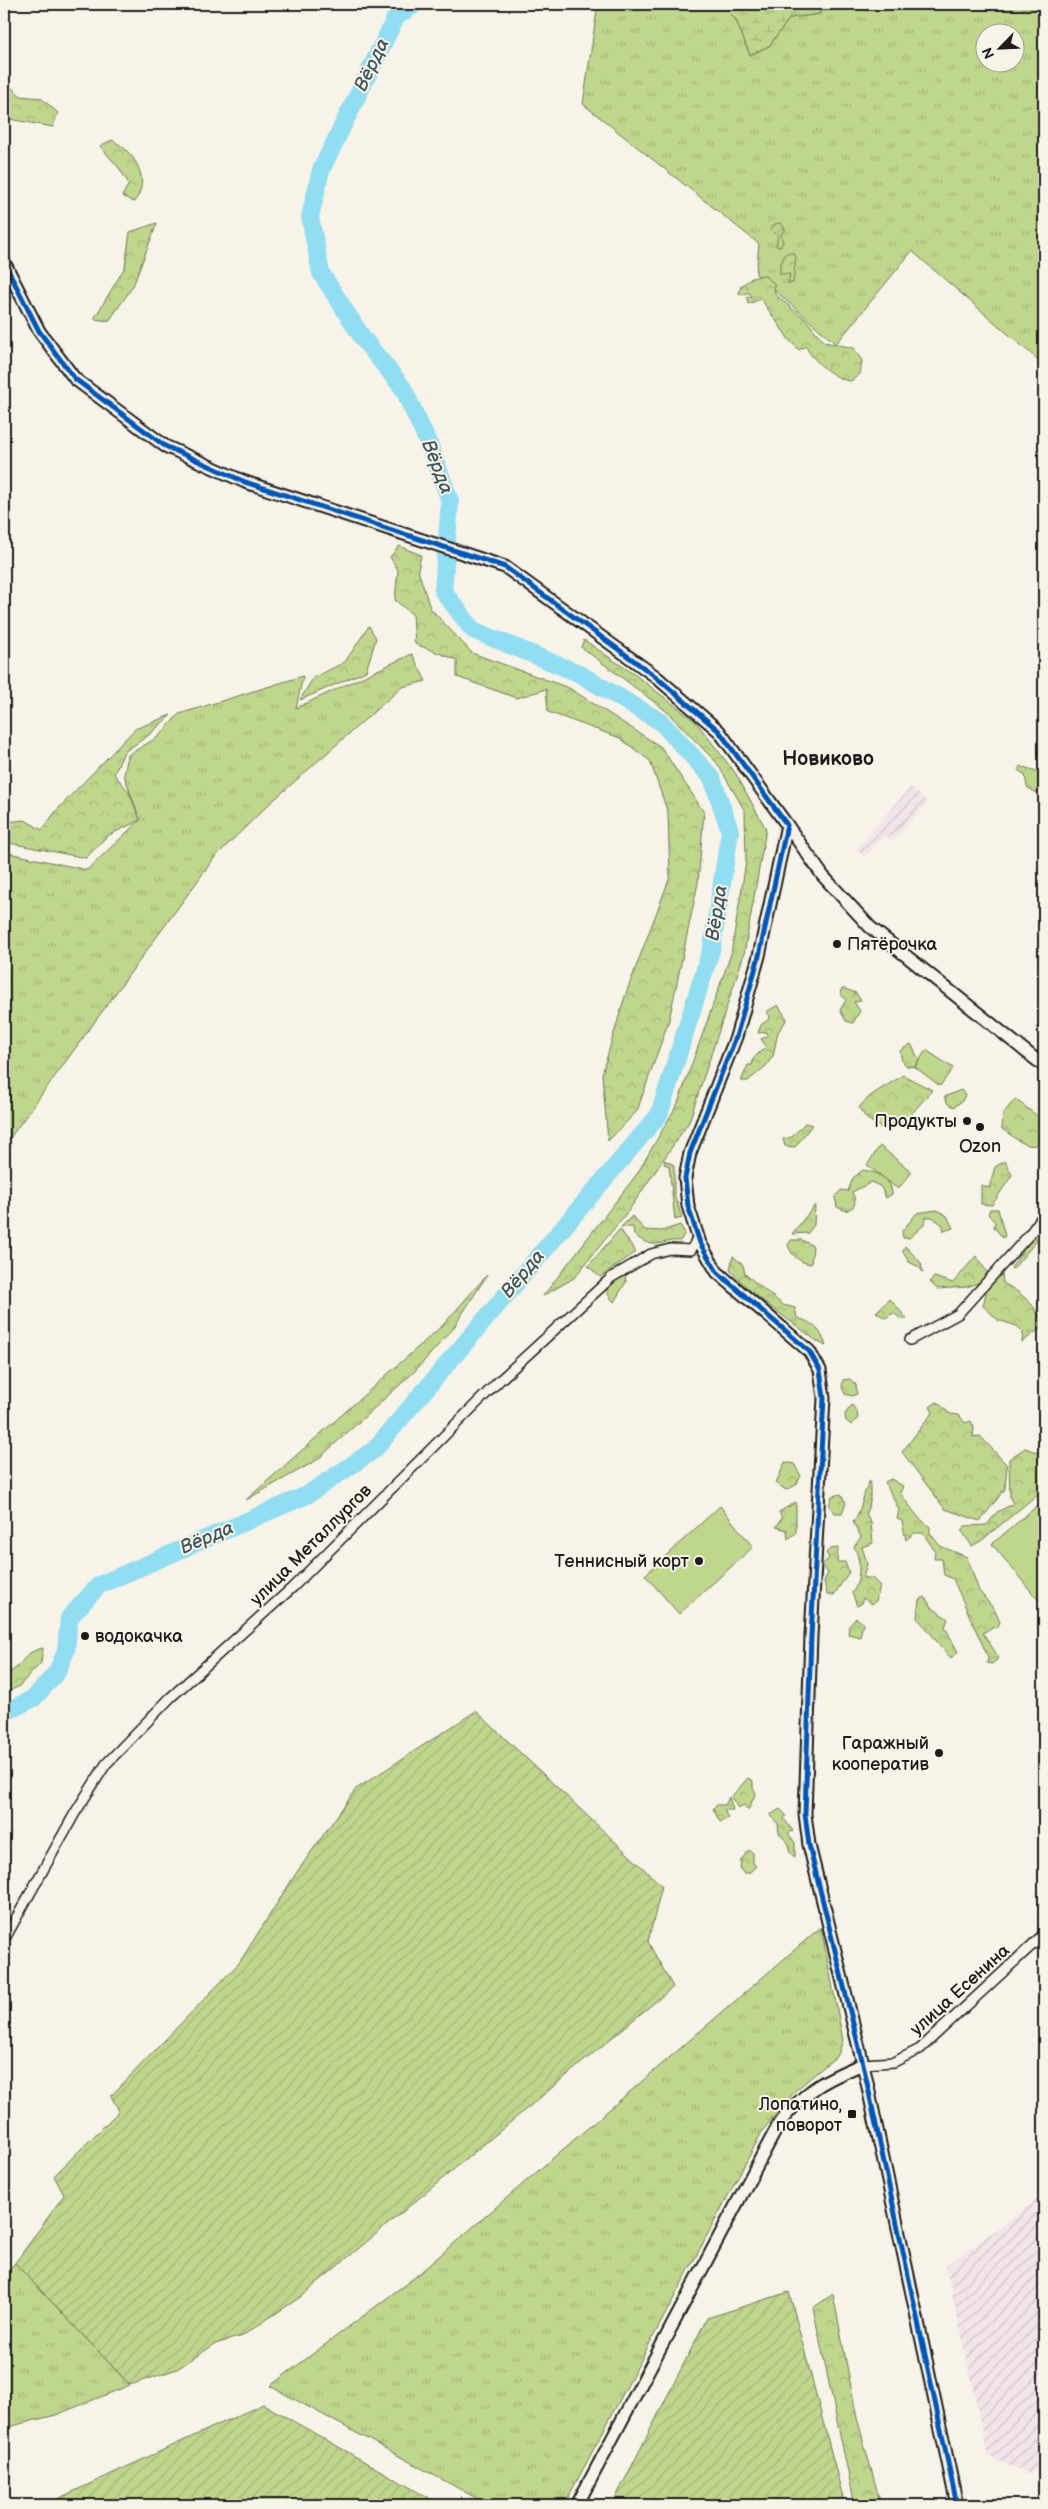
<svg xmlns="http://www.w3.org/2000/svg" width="1048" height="2509" font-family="'Balsamiq Sans',sans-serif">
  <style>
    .industrial { fill: url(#industrial-furrows) }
    .grass { fill: url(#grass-tufts); stroke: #6e7954; fill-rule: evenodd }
    .forest { fill: url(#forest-crowns); stroke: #6e7954 }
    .wetland { fill: url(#wetland-marsh); stroke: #6e7954 }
    .park { fill: #bfd68d; stroke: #6e7954 }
    .garden { fill: url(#garden-furrows); stroke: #6e7954 }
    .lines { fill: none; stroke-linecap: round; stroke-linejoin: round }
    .river { stroke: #91ddf1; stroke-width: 18 }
    .minor-casing { stroke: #1c1c1c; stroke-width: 12 }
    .tertiary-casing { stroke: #1c1c1c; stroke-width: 15 }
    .minor { stroke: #f7f3e8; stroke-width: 9 }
    .tertiary { stroke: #f7f3e8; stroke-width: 11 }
    .cycleway-casing { stroke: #f7f3e8; stroke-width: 8 }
    .cycleway { stroke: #0057b8; stroke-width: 5 }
    .poi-dot { fill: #1c1c1c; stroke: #f7f3e8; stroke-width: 2 }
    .labels { text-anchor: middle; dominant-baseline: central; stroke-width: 4; stroke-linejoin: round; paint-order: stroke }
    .poi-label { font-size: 18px; fill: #1c1c1c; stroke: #f7f3e8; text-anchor: end }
    .street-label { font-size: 18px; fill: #1c1c1c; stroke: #f7f3e8 }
    .water-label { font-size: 19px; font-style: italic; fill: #3f565c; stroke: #f7f3e8 }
    .quarter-label { font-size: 20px; font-weight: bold; fill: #1c1c1c; stroke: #f7f3e8 }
  </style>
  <defs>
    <pattern id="industrial-furrows" width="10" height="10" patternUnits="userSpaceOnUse" patternTransform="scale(1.25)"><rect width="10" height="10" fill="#f2e5ea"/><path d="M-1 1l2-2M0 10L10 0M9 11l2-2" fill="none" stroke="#cfc4c8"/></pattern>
    <pattern id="grass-tufts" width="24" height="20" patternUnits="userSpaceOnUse" patternTransform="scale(1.25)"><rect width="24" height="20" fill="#bfd68d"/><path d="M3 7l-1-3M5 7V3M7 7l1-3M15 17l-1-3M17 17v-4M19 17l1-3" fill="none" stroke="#a4b779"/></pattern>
    <pattern id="forest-crowns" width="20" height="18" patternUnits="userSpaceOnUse" patternTransform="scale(1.25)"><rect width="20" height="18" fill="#bfd68d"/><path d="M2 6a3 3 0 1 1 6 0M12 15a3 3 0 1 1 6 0" fill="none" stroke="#a4b779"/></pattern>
    <pattern id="wetland-marsh" width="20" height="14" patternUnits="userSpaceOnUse" patternTransform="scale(1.25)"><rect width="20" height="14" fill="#bfd68d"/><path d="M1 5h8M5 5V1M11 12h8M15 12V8" fill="none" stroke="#a4b779"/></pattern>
    <pattern id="garden-furrows" width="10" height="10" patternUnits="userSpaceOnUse" patternTransform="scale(1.25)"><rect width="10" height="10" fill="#bfd68d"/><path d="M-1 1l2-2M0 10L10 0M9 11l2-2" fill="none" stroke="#a4b779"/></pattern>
  </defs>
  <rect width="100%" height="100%" fill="#f7f3e8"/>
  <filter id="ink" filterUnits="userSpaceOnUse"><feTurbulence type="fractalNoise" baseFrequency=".02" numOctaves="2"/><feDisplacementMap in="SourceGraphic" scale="10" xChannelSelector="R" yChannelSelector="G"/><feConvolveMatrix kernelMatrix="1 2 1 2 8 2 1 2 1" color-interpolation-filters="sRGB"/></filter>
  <g filter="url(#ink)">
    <g class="industrial">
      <path d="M 911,787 L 928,802 L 893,841 L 885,835 L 865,857 L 856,849 Z"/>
      <path d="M 1044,2195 L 1044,2466 L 1028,2474 L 988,2456 L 946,2266 Z"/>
    </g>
    <g class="grass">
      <path d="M 598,4 L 722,4 L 736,20 L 750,55 L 769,46 L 790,18 L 819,14 L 824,4 L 923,4 L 928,9 L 932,4 L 1044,4 L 1044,365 L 912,251 L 836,344 L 756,274 L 759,244 L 583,104 ZM 986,32 L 1016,32 L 1016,62 L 986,62 Z"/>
      <path d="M 412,654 L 426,681 L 402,687 L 268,805 L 215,857 L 4,1146 L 4,852 L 87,870 L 140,820 L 124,775 L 128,755 L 158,737 L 179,714 L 303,676 L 296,708 Z"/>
      <path d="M 821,1927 L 843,2040 L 838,2055 L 796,2090 L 763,2130 L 564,2505 L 489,2505 L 270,2386 L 415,2277 Z"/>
      <path d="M 15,2263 L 130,2385 L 56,2415 L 4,2428 L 4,2275 Z"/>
    </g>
    <g class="forest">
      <path d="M 4,81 L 21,96 L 41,98 L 58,113 L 53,127 L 9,119 L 4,115 Z"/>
      <path d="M 112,140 C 135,152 152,180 134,202 L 122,196 L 129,184 L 119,168 L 100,146 Z"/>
      <path d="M 157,223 L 133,286 L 109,321 L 94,319 L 125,267 L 130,232 Z"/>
      <path d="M 781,223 L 785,229 L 781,234 L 783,242 L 780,247 L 776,246 L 778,236 L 771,229 L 775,224 Z"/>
      <path d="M 786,253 L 793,253 L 796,256 L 793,283 L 788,283 L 790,274 L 780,274 L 780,265 Z"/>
      <path d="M 763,275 L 774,283 L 775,294 L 807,321 L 824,342 L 854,348 L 862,361 L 860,374 L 851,381 C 837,381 810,359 806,346 L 799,350 L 790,341 L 761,299 L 748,304 L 747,297 L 752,297 L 748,292 L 744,295 L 739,293 L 741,286 L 752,278 Z"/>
      <path d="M 399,546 L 421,555 L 418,570 L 430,608 L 472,653 L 569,688 L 661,747 L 704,812 L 698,883 L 669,1020 L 637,1111 L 608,1141 L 602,1074 L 625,996 L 670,877 L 668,813 L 650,761 L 620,738 L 548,712 L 546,689 L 517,698 L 457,677 L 457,660 L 415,644 L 413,615 L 395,600 L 398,570 L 390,557 Z"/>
      <path d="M 369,626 L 376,638 L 366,671 L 300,700 L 313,678 L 345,662 Z"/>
      <path d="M 584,640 L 638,677 L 696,722 L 736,774 L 766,829 L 744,954 L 689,1122 L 629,1210 L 574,1278 L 543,1296 L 637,1174 L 678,1103 L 731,954 L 746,862 L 745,811 L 717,763 L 665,710 L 581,647 Z"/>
      <path d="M 171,715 L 149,735 L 124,752 L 114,774 L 129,792 L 140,820 L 107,836 L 86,858 L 4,842 L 4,822 L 25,820 L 42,830 L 56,811 L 135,729 Z"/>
      <path d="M 1020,766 L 1040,772 L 1044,793 L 1035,792 L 1027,787 L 1025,775 L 1018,770 Z"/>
      <path d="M 842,988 L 856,993 L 861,1001 L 854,1002 L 860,1011 L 853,1023 L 846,1021 L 840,1010 L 846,1000 L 840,993 Z"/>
      <path d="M 778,1005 L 787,1019 L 778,1032 L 773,1056 L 766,1066 L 748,1081 L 741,1081 L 748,1065 L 752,1065 L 753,1059 L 766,1046 L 761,1039 L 768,1036 L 767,1032 L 758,1033 L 761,1025 L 769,1019 L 770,1016 L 766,1012 Z"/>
      <path d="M 911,1044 L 919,1060 L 914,1067 L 907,1066 L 902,1061 L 900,1051 Z"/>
      <path d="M 903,1075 L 932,1090 L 902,1125 L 883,1129 L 867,1119 L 859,1108 C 869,1093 888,1086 903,1075 Z"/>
      <path d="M 961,1090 L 965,1095 L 962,1101 L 954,1107 L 948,1104 L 944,1097 Z"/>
      <path d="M 1015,1099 L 1044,1121 L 1044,1140 C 1030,1154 1016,1138 1002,1129 L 1003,1114 Z"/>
      <path d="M 805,1123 L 812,1125 L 795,1147 L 785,1146 L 783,1139 L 792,1137 Z"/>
      <path d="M 665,1160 L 674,1165 L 674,1193 L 682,1218 L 675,1220 L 669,1166 L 664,1164 Z"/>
      <path d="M 1005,1161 L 1012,1175 L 992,1205 L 981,1204 L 981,1185 L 989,1188 L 995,1167 Z"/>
      <path d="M 863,1170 C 876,1172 892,1178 892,1194 L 886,1198 L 881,1187 L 872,1182 L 852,1192 L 855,1200 L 854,1206 L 846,1211 L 837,1207 L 835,1197 L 841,1190 L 848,1191 L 853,1178 Z"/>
      <path d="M 815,1205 L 814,1225 L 808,1233 L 792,1234 Z"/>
      <path d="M 990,1209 L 998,1209 L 1005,1236 L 1003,1238 L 994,1227 L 995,1222 L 988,1214 Z"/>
      <path d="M 937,1210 L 947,1216 L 953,1228 L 944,1231 L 943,1225 L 932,1217 L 926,1217 L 925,1224 L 909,1238 L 903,1238 L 902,1231 L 917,1213 Z"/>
      <path d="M 632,1216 L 645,1230 L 662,1231 L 680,1225 L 685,1233 L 680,1241 C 668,1239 659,1247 648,1243 C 643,1242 638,1237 634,1235 L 633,1227 L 621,1227 Z"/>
      <path d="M 620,1229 L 636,1252 L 600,1277 L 588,1266 Z"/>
      <path d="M 1032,1238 L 1039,1238 L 1013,1269 L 1011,1268 Z"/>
      <path d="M 791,1240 L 802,1240 L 813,1246 L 811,1264 C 800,1263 791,1255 788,1245 Z"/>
      <path d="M 905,1246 L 921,1263 L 923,1272 L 919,1267 L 909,1262 L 903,1252 Z"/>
      <path d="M 733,1256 L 743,1265 L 745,1274 L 783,1305 L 795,1308 L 797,1318 C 813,1322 821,1330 826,1346 C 813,1340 806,1332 794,1324 C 771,1307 749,1292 730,1270 Z"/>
      <path d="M 976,1256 L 987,1272 L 1002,1274 L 1003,1283 C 1021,1292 1044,1311 1044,1332 L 1041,1328 L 1022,1342 L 1023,1332 L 1017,1326 L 998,1320 L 983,1306 L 986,1293 L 981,1282 L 967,1287 L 937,1289 L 930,1282 L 934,1277 L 953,1283 Z"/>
      <path d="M 625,1274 L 626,1282 L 614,1302 C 599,1287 611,1281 625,1274 Z"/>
      <path d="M 487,1275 L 452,1330 L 414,1372 L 317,1460 L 246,1500 L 443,1325 Z"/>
      <path d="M 890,1299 L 907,1319 L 901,1319 L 894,1313 L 885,1318 L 876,1312 Z"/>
      <path d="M 850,1379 L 856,1385 L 857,1394 L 852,1396 L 845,1394 L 842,1387 L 843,1380 Z"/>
      <path d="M 937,1402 L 950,1414 L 959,1415 L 965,1423 L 971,1421 L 974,1428 L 973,1437 L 980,1436 L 1007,1465 L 1005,1489 L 980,1521 L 945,1509 L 902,1452 L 933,1412 L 930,1407 Z"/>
      <path d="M 852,1405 L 857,1412 L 858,1418 L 852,1425 L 846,1421 L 845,1414 Z"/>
      <path d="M 1025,1448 L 1044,1455 L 1044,1489 L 981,1541 L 972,1546 L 961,1530 L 965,1526 L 987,1525 L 997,1512 L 1013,1504 L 1010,1497 L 1009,1459 Z"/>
      <path d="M 785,1462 L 794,1464 L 801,1476 L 796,1485 L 786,1490 L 776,1483 Z"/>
      <path d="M 891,1479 L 903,1486 L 900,1493 L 918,1517 L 930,1527 L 930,1533 L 940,1546 L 967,1557 L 979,1591 L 994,1609 L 1000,1622 L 997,1628 L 994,1626 L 983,1633 L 999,1658 L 992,1664 L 987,1663 L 988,1657 L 953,1579 L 944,1575 L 942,1559 L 934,1559 L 935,1551 L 923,1533 L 914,1533 L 906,1540 L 902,1521 L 897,1519 L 899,1510 L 885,1482 Z"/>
      <path d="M 870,1480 L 870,1502 L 866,1513 L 871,1523 L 873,1543 L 862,1547 L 867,1563 L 863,1578 L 872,1578 L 880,1586 L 876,1601 L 872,1604 L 863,1598 L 861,1604 L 857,1606 L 852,1593 C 861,1582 861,1558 854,1547 L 861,1537 L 853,1522 C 863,1509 862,1495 870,1480 Z"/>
      <path d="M 841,1494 L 846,1503 L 842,1513 L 835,1513 L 829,1506 L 832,1496 Z"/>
      <path d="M 796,1502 L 796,1533 L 788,1539 L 787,1530 L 776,1527 L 782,1518 L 779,1512 Z"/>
      <path d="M 838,1548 L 837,1562 L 845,1562 L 849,1572 L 834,1595 L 827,1595 L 824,1581 L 828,1573 L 822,1565 L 829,1558 L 826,1553 L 830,1549 Z"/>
      <path d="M 925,1597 L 931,1607 L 948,1619 L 945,1627 L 958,1652 L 951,1658 C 938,1645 930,1630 917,1618 L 919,1600 Z"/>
      <path d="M 856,1618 L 863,1623 L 860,1637 L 848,1634 L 849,1626 Z"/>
      <path d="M 43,1648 L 41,1663 L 18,1687 L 4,1693 L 4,1663 L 10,1672 C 27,1662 21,1653 43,1648 Z"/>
      <path d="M 748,1778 L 753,1781 L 753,1788 L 756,1793 L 748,1810 L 744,1805 L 738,1808 L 731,1797 Z"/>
      <path d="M 729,1797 L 733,1810 L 724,1810 L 728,1818 L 720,1822 L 713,1809 L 717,1805 L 725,1805 Z"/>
      <path d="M 780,1809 L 786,1815 L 784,1819 L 793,1831 L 788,1833 L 795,1843 L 795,1858 L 789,1851 L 789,1844 L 779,1833 L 778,1824 L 770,1815 Z"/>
      <path d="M 749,1850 L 753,1853 L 753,1863 L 756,1866 L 749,1873 L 743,1873 L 740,1869 L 741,1860 Z"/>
      <path d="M 833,2294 L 857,2418 L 881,2505 L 855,2505 L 813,2308 Z"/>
    </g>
    <path class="wetland" d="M 722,4 L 824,4 L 820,14 L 790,18 L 769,46 L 750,55 L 736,20 Z"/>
    <g class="park">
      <path d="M 926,1050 L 953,1068 L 940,1086 L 915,1067 Z"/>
      <path d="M 880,1146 L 912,1172 L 898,1189 L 867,1165 Z"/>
      <path d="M 1044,1500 L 1044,1607 L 992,1544 Z"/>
      <path d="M 720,1506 L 753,1547 L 679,1614 L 645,1575 Z"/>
    </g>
    <g class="garden">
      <path d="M 476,1711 L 662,1886 L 648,1942 L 673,1987 L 299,2298 L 242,2336 L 215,2344 L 177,2369 L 130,2385 L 15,2263 L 64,2195 L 54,2176 L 119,2111 L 111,2096 L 239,1963 L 297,1872 L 356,1789 Z"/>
      <path d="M 789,2292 L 845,2505 L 612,2505 L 707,2318 Z"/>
      <path d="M 263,2404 L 441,2505 L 44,2505 Z"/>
    </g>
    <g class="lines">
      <path class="river" d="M 4,1713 L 34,1698 L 57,1672 L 66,1651 L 69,1618 L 99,1585 L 307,1495 L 374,1450 L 659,1115 L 712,947 L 730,831 L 712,778 L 661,722 L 578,673 L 473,630 L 443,591 L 450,501 L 431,449 L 403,388 L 364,340 L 321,273 L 310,217 L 321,170 L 396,17 L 415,4"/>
      <defs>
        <g id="minor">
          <path d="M 910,1340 L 958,1314 L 1029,1235 L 1044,1214"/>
          <path d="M 4,1940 L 75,1813 L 106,1764 L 170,1698 L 293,1587 L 500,1380 L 612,1277 L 651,1254 L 670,1249 L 691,1250 L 698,1237"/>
          <path d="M 863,2064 L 894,2062 L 920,2049 L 1044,1934"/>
        </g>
        <g id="tertiary">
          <path d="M 4,262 L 39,331 L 75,379 L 165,446 L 245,482 L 505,567 L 655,676 L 719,731 L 787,825 L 759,956 L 736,1037 L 690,1153 L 685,1178 L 688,1206 L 700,1243 L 717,1272 L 809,1351 L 820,1370 L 824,1398 L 811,1636 L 805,1814 L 809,1845 L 863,2064 L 957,2505"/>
          <path d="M 787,825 L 823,876 L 870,927 L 1044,1066"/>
          <path d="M 577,2505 L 780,2122 C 809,2088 822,2081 863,2064"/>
        </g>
      </defs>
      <use href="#minor" class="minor-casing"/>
      <use href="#tertiary" class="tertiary-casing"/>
      <use href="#minor" class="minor"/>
      <use href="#tertiary" class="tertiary"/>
      <defs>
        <path id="cycleway" d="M 4,262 L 39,331 L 75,379 L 165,446 L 245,482 L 505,567 L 655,676 L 719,731 L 787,825 L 759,956 L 736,1037 L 690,1153 L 685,1178 L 688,1206 L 700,1243 L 717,1272 L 809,1351 L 820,1370 L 824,1398 L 811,1636 L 805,1814 L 809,1845 L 863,2064 L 957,2505"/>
      </defs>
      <use href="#cycleway" class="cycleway-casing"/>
      <use href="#cycleway" class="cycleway"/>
    </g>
  </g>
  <g class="poi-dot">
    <circle cx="837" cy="944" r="5"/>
    <circle cx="967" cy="1121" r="5"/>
    <circle cx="980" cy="1127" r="5"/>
    <circle cx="699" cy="1561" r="5"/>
    <circle cx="85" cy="1636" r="5"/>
    <circle cx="939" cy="1753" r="5"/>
    <rect x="847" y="2109" width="10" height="10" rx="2.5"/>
  </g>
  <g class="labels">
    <g class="poi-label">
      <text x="847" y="944" text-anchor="start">Пятёрочка</text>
      <text x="957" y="1121">Продукты</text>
      <text x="980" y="1146" text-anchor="middle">Ozon</text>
      <text x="689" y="1561">Теннисный корт</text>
      <text x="95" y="1636" text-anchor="start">водокачка</text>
      <text x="929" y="1743">Гаражный<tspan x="929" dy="21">кооператив</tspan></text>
      <text x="842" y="2104">Лопатино,<tspan x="842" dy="21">поворот</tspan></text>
    </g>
    <g class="street-label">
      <text transform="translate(311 1545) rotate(-45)">улица Металлургов</text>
      <text transform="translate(960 1990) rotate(-42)">улица Есенина</text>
    </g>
    <g class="water-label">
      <text transform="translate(372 65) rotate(-64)">Вёрда</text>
      <text transform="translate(437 467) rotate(69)">Вёрда</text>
      <text transform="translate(717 913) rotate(-81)">Вёрда</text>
      <text transform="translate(523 1274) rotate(-50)">Вёрда</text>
      <text transform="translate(207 1538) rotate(-23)">Вёрда</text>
    </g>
    <g class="quarter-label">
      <text x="828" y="759">Новиково</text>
    </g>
  </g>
  <rect width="1048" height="2509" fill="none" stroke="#f7f3e8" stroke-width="20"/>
  <rect x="10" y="10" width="1028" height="2489" fill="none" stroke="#1c1c1c" stroke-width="2" filter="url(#ink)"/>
  <g transform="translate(1000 48) rotate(246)"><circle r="24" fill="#f7f3e8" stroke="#9f9d96"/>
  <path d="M0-4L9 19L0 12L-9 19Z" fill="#1c1c1c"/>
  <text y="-8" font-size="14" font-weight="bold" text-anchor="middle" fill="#1c1c1c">N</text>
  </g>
</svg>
